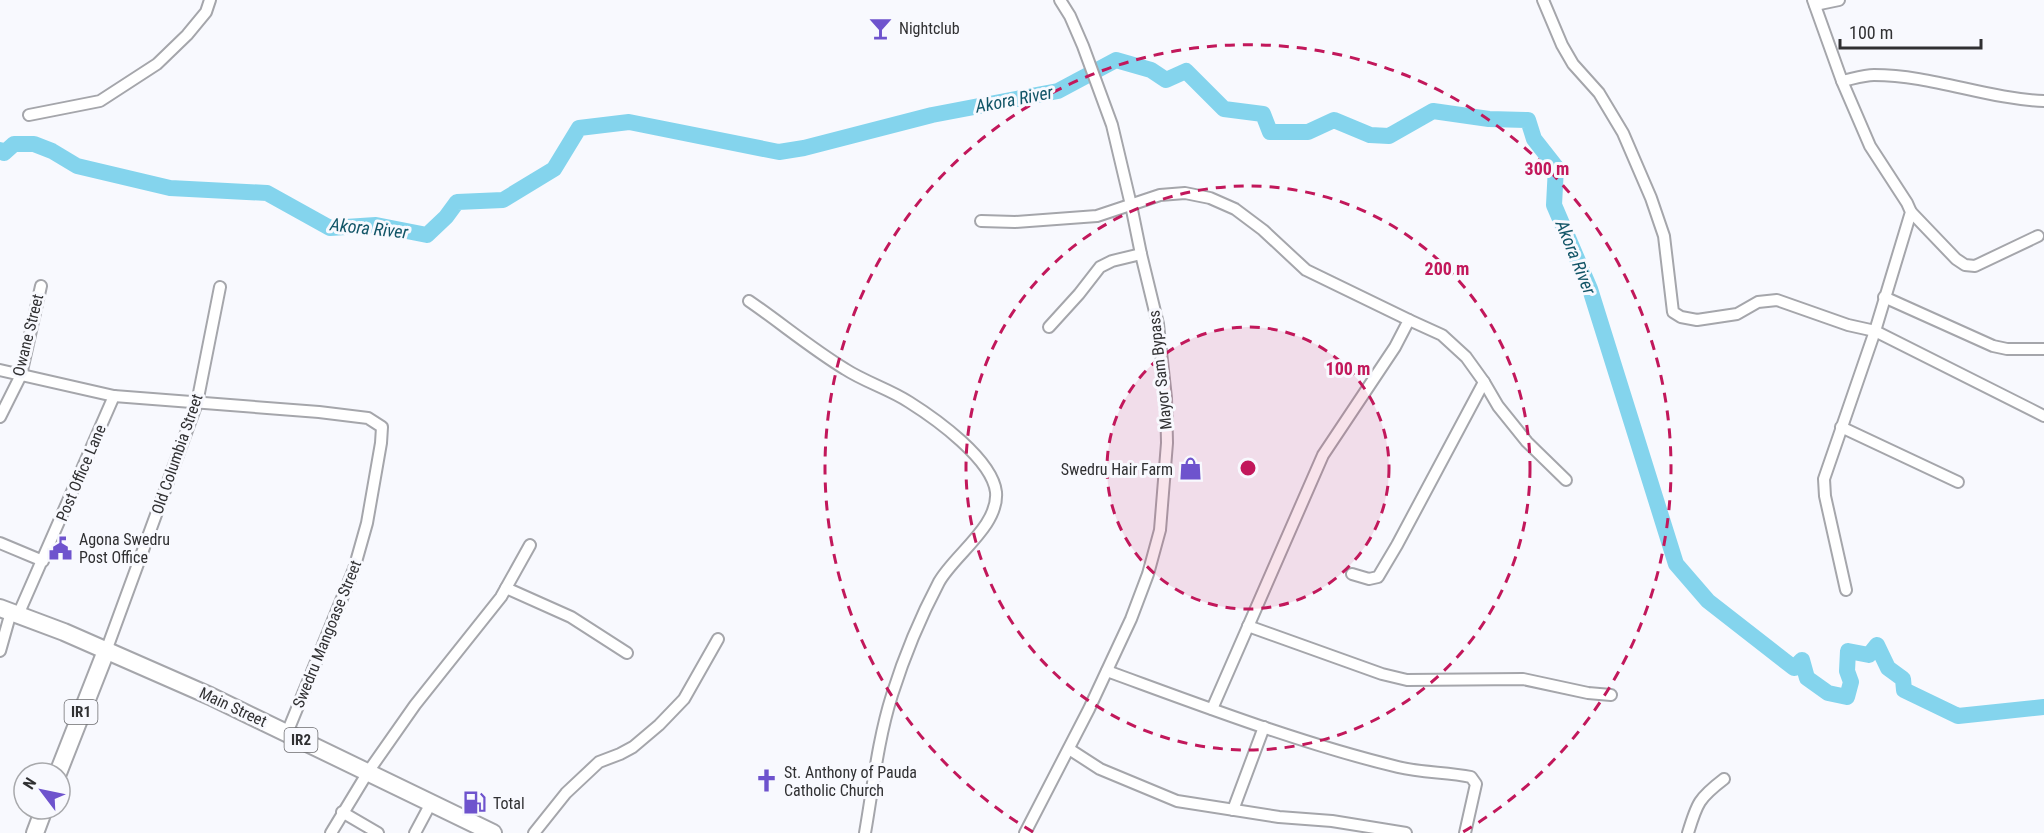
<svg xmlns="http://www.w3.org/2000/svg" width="2044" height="833" font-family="'Roboto Condensed',sans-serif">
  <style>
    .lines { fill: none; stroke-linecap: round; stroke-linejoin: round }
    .river { stroke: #84d4ed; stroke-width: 16 }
    .minor-casing { stroke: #a5a6ab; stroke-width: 14 }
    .primary-casing { stroke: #a5a6ab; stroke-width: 20 }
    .minor { stroke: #fff; stroke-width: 10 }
    .primary { stroke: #fff; stroke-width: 16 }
    .ring { fill: none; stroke: #c2185b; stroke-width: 3; stroke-dasharray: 10 8 }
    .labels { text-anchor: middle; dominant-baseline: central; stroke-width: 6; stroke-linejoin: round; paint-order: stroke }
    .shield { fill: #f8f9fe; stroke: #6c6c6f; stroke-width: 1.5 }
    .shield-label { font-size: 15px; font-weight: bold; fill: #303032 }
    .poi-label { font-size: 16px; fill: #303032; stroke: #f8f9fe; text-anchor: start }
    .street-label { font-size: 16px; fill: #303032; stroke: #f8f9fe }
    .water-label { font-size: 18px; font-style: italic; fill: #125567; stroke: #f8f9fe }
    .centre { fill: #c2185b; stroke: #f8f9fe; stroke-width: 3 }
    .ring-label { font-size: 18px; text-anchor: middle; font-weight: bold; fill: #c2185b; stroke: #f8f9fe; stroke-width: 6; stroke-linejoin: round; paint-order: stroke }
  </style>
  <rect width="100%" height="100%" fill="#f8f9fe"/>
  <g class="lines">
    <path class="river" d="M 0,150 L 4,153 L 14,144 L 34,144 L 52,151 L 77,166 L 170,188 L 267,193 L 330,228 L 376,225 L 427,235 L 446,217 L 457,202 L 503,200 L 554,169 L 579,128 L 629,122 L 779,152 L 804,148 L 932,115 L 1058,91 L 1116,60 L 1151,70 L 1166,80 L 1186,71 L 1224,109 L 1263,114 L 1270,132 L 1308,132 L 1334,120 L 1370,135 L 1389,136 L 1433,111 L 1489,119 L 1528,120 L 1534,139 L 1556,167 L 1554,205 L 1590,289 L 1676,564 L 1708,601 L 1794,668 L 1802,660 L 1807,678 L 1828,693 L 1847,697 L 1851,682 L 1847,671 L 1848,651 L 1869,655 L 1877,645 L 1888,668 L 1903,679 L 1904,690 L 1958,716 L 2044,707"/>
    <defs>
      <g id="minor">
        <path d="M 1543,0 L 1562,45 L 1573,64 L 1599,93 L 1623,133 L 1651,198 L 1664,236 L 1673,312 L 1681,317 L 1697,320 L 1737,314 L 1758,302 L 1777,300 L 1848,325 L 1875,331 L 2044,416"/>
        <path d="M 1813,0 L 1842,81 L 1870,146 L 1907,203 L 1911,212 L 1875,331 L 1824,479 L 1825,496 L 1846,590"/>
        <path d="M 1815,5 L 1839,0"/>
        <path d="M 1842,81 C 1852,79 1864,75 1874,75 C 1932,75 1987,99 2044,101"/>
        <path d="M 29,115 L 100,101 L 157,64 L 187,35 L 206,12 L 210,0"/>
        <path d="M 1911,212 L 1956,259 L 1965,265 L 1975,266 L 2038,236"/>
        <path d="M 981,221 L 1015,222 L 1097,216 L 1160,195 L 1185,193 L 1210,198 L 1235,209 L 1263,230 L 1306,270 L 1409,320 L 1395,347 L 1323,455 L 1212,709"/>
        <path d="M 1884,297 L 1993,346 L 2007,349 L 2044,349"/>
        <path d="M 749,301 C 781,323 812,349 845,369 C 865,382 889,389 909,402 C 936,419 992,459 996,492 C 999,526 954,555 939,582 C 920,618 904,657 892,695 C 878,739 873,787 865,833"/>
        <path d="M 1409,320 L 1442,335 L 1466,357 L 1484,382 L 1498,406 L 1527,442 L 1566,480"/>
        <path d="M 1049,327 L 1079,294 L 1100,267 L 1112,261 L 1141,254"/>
        <path d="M 0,370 L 114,396 L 319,412 L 368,418 L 382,427 L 381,443 L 367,523 L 354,569 L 287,733"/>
        <path d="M 0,417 L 21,375 L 41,286"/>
        <path d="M 1841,427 L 1958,482"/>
        <path d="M 0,543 L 43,561"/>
        <path d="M 1352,574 L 1369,579 L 1378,577 L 1397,545 L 1484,382"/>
        <path d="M 506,588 L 571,617 L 627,653"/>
        <path d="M 18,615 L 114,396"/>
        <path d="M 1248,626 L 1382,674 L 1407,680 L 1523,679 L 1588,693 L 1611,695"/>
        <path d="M 0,651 L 11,612"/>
        <path d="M 106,651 L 197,403 L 220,287"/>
        <path d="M 1107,671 C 1203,706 1299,743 1398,767 C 1422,773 1447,772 1471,777 L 1476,784 L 1465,833"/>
        <path d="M 1069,749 L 1100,769 L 1177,801 L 1279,817 L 1332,821 L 1406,833"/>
        <path d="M 1233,810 L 1264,727"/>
        <path d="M 342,812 L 378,833"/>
        <path d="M 331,833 L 368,772 L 415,705 L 501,597 L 530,545"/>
        <path d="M 415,833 L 431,803"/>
        <path d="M 534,833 L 566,793 L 599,762 L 620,754 L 633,747 L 659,725 L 684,699 L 718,639"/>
        <path d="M 1025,833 L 1089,709 L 1131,619 L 1148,574 L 1160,530 L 1167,443 L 1166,398 L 1158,324 L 1141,254 L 1131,205 L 1112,125 L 1083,46 L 1070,16 L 1060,0"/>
        <path d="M 1688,833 C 1697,803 1699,798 1724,779"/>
      </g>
      <g id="primary">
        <path d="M 0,608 L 64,632 L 210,696 L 493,833"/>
        <path d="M 58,773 L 106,651"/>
        <path d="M 35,833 L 44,809"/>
      </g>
    </defs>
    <use href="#minor" class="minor-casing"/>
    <use href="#primary" class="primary-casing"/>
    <use href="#minor" class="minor"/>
    <use href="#primary" class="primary"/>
  </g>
  <circle cx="1248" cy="468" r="141" fill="#c2185b" fill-opacity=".12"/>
  <g class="ring">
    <circle cx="1248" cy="468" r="141"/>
    <circle cx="1248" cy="468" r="282"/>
    <path d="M1033 832A423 423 0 1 1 1463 832"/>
  </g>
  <defs>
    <symbol id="bar-bare" viewBox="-9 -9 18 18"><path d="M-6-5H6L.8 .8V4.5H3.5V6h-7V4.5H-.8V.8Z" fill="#6e53cd" stroke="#f8f9fe" stroke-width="2.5" paint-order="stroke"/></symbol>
    <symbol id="shop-bare" viewBox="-9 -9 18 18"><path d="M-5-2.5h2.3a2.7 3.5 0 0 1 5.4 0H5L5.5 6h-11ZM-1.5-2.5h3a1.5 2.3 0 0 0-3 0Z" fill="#6e53cd" stroke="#f8f9fe" stroke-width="2.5" paint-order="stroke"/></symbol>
    <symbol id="civic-bare" viewBox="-9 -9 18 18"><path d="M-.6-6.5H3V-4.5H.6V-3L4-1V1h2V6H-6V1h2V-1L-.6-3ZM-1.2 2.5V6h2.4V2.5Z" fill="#6e53cd" stroke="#f8f9fe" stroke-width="2.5" paint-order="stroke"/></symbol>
    <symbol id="church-bare" viewBox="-9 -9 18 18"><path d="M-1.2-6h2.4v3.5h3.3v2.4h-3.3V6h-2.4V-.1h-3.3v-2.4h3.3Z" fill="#6e53cd" stroke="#f8f9fe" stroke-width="2.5" paint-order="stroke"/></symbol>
    <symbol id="fuel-bare" viewBox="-9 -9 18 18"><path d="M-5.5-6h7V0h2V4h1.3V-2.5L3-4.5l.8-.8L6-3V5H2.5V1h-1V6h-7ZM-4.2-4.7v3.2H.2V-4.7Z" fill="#6e53cd" stroke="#f8f9fe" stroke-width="2.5" paint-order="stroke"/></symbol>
  </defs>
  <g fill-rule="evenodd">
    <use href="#bar-bare" x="864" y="12" width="33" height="33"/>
    <use href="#shop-bare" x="1174" y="452" width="33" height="33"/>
    <use href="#civic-bare" x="44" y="532" width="33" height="33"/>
    <use href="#church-bare" x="750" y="764" width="33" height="33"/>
    <use href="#fuel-bare" x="458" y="786" width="33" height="33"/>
  </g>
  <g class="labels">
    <g class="shield">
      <rect x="64.5" y="700" width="33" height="24" rx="4.5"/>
      <rect x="284.5" y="728" width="33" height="24" rx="4.5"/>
    </g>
    <g class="shield-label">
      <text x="81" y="712">IR1</text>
      <text x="301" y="740">IR2</text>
    </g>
    <g class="poi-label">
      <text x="899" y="28">Nightclub</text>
      <text x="1173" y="469" text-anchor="end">Swedru Hair Farm</text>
      <text x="79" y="539">Agona Swedru<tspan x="79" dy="18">Post Office</tspan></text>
      <text x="784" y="772">St. Anthony of Pauda<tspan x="784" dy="18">Catholic Church</tspan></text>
      <text x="493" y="803">Total</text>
    </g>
    <g class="street-label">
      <text transform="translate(28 335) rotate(-76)">Owane Street</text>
      <text transform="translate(1160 370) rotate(-96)">Mayor Sam Bypass</text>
      <text transform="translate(177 454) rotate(-71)">Old Columbia Street</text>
      <text transform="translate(81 473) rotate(-67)">Post Office Lane</text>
      <text transform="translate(327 634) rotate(-68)">Swedru Mangoase Street</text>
      <text transform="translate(233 707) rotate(25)">Main Street</text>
    </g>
    <g class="water-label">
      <text transform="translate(1014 99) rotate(-11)">Akora River</text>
      <text transform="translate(369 228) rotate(6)">Akora River</text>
      <text transform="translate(1576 257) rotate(68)">Akora River</text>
    </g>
  </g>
  <circle cx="1248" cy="468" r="9" class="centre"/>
  <g class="ring-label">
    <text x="1547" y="175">300 m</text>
    <text x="1447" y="275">200 m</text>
    <text x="1348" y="375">100 m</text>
  </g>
  <g transform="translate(42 791) rotate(302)"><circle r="28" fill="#f8f9fe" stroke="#a8a9ac" stroke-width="1.5"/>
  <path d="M0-4.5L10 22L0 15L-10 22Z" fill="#6e53cd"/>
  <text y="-9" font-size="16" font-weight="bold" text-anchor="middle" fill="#303032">N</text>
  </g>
  <path d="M1840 39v9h141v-9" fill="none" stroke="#303032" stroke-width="3"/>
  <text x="1849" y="39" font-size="18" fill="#303032" stroke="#f8f9fe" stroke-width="4.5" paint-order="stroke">100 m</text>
</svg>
